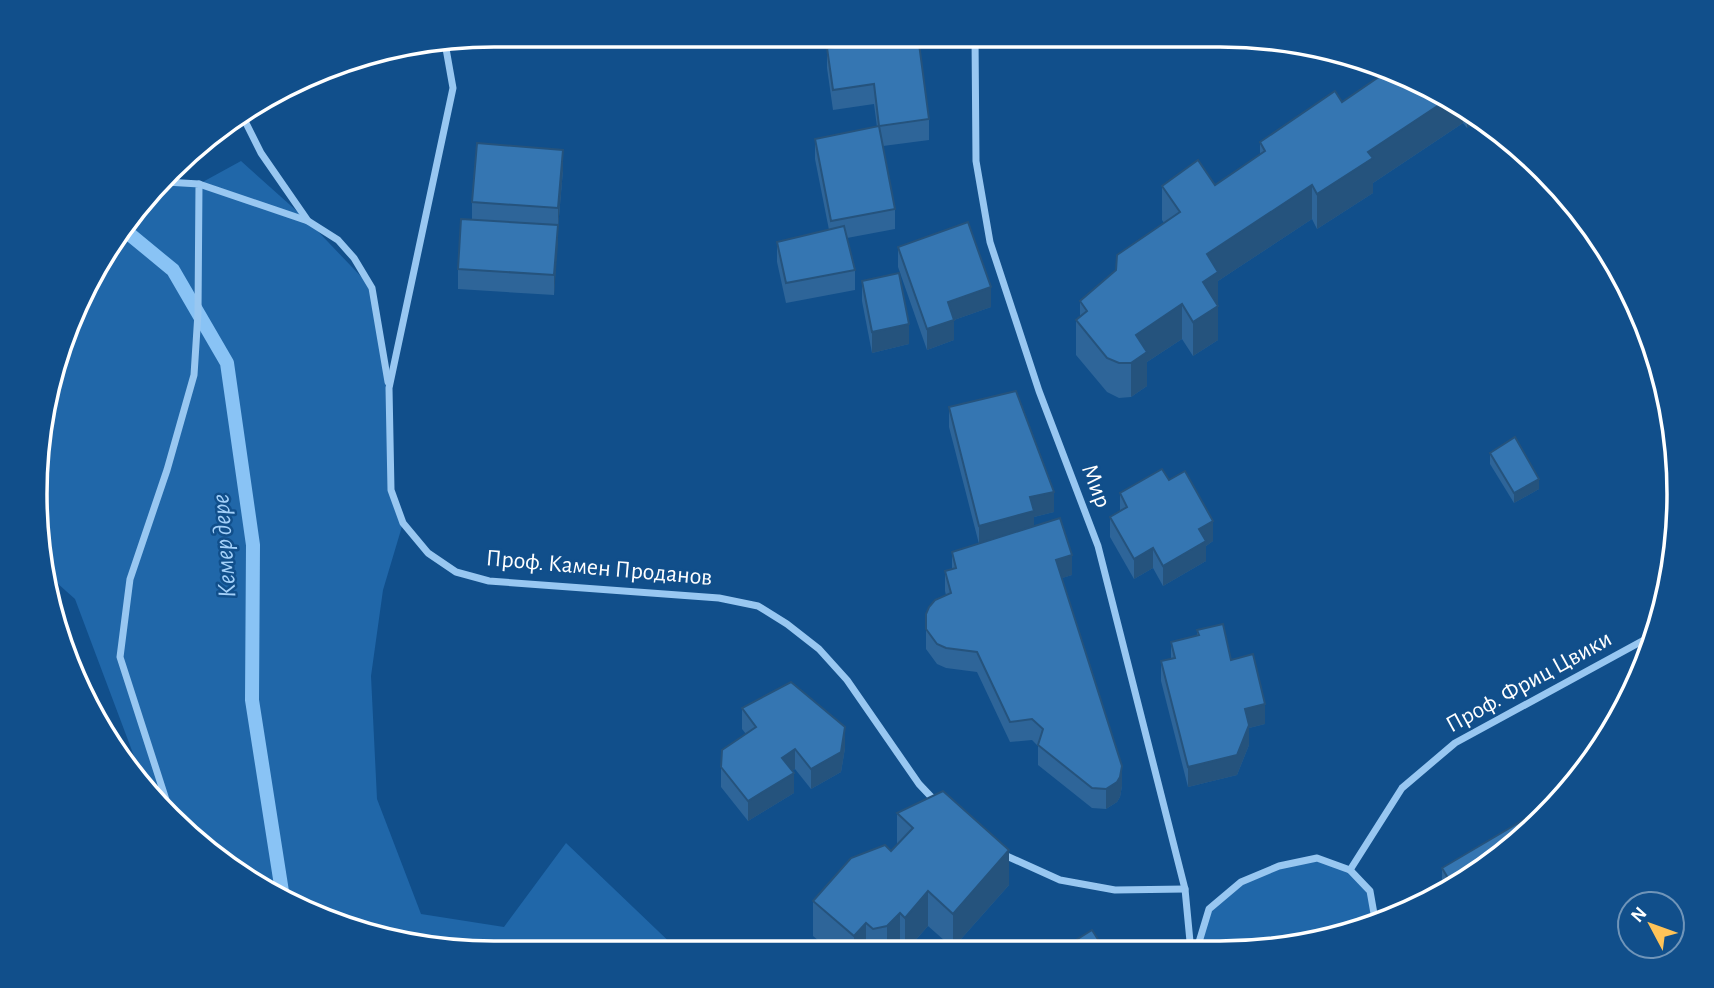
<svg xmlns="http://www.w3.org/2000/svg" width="1714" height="988" font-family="'Alegreya Sans',sans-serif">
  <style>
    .green { fill: #2067a9 }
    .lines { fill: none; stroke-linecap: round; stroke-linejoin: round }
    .stream { stroke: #89c3f5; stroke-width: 14 }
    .street { stroke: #98c7f1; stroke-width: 7 }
    .wall { fill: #2e6599 }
    .shaded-wall { fill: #25537d }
    .building { fill: #3576b2; stroke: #25537d; stroke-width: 2 }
    .labels { text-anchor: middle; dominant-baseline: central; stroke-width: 5; stroke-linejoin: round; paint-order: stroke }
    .street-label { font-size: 24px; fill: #fff; stroke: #114f8b }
    .water-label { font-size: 26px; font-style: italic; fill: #a3d0f9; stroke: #114f8b }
    .rim { fill: none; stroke: #fff; stroke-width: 3.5 }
  </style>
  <rect width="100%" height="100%" fill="#114f8b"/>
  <g class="green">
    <path d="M 241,161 L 308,221 L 372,288 L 389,388 L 391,490 L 403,523 L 383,590 L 371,676 L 377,799 L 421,914 L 504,927 L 566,843 L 680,952 L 464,952 L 347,929 L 239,876 L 149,796 L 75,599 L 48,575 L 36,524 L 51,375 L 113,239 L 166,182 L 199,184 Z"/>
    <path d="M 1317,858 L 1350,870 L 1370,891 L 1376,925 L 1367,929 L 1250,952 L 1196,952 L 1209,909 L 1241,882 L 1279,866 Z"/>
  </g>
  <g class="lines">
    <path class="stream" d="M 122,228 L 173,270 L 227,363 L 253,545 L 252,700 L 283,898"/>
    <g class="street">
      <path d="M 975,36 L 976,161 L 990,242 L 1039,391 L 1098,546 L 1185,889 L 1191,952"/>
      <path d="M 445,43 L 453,88 L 389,388 L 391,490 L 403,523 L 428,553 L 456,572 L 489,581 L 719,598 L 758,606 L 787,624 L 819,649 L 847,680 L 919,784 L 937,803"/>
      <path d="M 242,115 L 261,153 L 308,221 L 338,240 L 354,258 L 372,288 L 388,382"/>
      <path d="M 166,182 L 199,184 L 198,313 L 194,375 L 167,470 L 130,579 L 120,657 L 169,809"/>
      <path d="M 199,184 L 308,221"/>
      <path d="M 1000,853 L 1060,880 L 1115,890 L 1185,889"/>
      <path d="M 1350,870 L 1402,788 L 1455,743 L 1655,634"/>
      <path d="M 1196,952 L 1209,909 L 1241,882 L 1279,866 L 1317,858 L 1350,870 L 1370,891 L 1376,925"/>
    </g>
  </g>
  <g class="wall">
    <path d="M 827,48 L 929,119 L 929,140 L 883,146 L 895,209 L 895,229 L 847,238 L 855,270 L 855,290 L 786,303 L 777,262 L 777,242 L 829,230 L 815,159 L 815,139 L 877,127 L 874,104 L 833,110 L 827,68 Z"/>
    <path d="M 1389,70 L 1475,112 L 1482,118 L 1467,128 L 1463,123 L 1373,183 L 1373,193 L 1317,229 L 1312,219 L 1218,281 L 1218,340 L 1193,356 L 1182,339 L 1147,362 L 1147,386 L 1131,397 L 1119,398 L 1107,392 L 1076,355 L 1076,320 L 1080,317 L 1080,301 L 1116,270 L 1164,223 L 1162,220 L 1162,186 L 1215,185 L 1260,154 L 1260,142 L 1342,102 Z"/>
    <path d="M 563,170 L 558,228 L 554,295 L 458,289 L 458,269 L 472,220 L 472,202 Z"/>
    <path d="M 898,247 L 991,307 L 954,320 L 954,340 L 927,350 L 898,267 Z"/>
    <path d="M 862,281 L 909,344 L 872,353 L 862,301 Z"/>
    <path d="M 949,407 L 1054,512 L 1034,517 L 1034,526 L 1072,575 L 1062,578 L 1122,786 L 1120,797 L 1117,802 L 1106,809 L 1092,808 L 1038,765 L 1038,746 L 1032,740 L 1010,742 L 977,672 L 946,668 L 937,664 L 926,649 L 926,614 L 946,595 L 945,591 L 945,571 L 952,569 L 952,552 L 979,544 L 949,427 Z"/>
    <path d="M 1490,453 L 1539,489 L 1514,503 L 1490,464 Z"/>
    <path d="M 1169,480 L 1213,541 L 1206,546 L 1206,561 L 1163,586 L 1153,568 L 1134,579 L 1110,537 L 1110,517 L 1120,511 L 1120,493 Z"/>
    <path d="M 1197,630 L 1231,660 L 1265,724 L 1249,728 L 1249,745 L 1237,775 L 1188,787 L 1161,681 L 1161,661 L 1171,659 L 1171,642 L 1197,636 Z"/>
    <path d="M 742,708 L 845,748 L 841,772 L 811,789 L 795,769 L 792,771 L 794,793 L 748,821 L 721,787 L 721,767 L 746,734 L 742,729 Z"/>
    <path d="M 897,813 L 1009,885 L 953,948 L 928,926 L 905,952 L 900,948 L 896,952 L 832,952 L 813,936 L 813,901 L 891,851 L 897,845 Z"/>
    <path d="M 1544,819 L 1450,891 L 1442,895 L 1442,868 Z"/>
    <path d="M 1076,940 L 1106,952 L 1076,952 Z"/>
  </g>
  <g class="shaded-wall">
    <path d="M 995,36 L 1011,36 L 995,46 Z"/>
    <path d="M 1448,99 L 1463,107 L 1463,123 L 1373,183 L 1373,193 L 1317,229 L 1317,194 L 1368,152 Z"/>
    <path d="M 1467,108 L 1475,112 L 1482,118 L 1467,128 Z"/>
    <path d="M 563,150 L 563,170 L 558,228 L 558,208 Z"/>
    <path d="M 1312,185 L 1312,219 L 1218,281 L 1218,340 L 1193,356 L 1193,322 L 1203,282 L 1207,254 Z"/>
    <path d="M 558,225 L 558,245 L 554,295 L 554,275 Z"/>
    <path d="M 991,287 L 991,307 L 954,320 L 954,340 L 927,350 L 927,329 L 948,302 Z"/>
    <path d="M 1182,304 L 1182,339 L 1147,362 L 1147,386 L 1131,397 L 1131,363 L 1136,335 Z"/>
    <path d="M 909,324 L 909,344 L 872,353 L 872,332 Z"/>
    <path d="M 1539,479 L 1539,489 L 1514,503 L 1514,493 Z"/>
    <path d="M 1054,492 L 1054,512 L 1034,517 L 1034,532 L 979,546 L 979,526 L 1030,497 Z"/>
    <path d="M 1213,521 L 1213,541 L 1206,546 L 1206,561 L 1163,586 L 1163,566 L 1199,529 Z"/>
    <path d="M 1153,548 L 1153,568 L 1134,579 L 1134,559 Z"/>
    <path d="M 1072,555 L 1072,575 L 1056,580 L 1056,560 Z"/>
    <path d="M 1265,704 L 1265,724 L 1249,728 L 1249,745 L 1237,775 L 1188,787 L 1188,767 L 1245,709 Z"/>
    <path d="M 845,727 L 845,748 L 841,772 L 811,789 L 811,769 Z"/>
    <path d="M 795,749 L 795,769 L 782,778 L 782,758 Z"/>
    <path d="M 1122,766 L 1122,786 L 1120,797 L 1117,802 L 1106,809 L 1106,789 Z"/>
    <path d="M 794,773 L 794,793 L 748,821 L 748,801 Z"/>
    <path d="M 1009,850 L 1009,885 L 953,948 L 953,914 Z"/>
    <path d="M 928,891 L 928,926 L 905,952 L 905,918 Z"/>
    <path d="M 900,913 L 900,948 L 896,952 L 887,952 L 887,926 Z"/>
    <path d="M 866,923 L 866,952 L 854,952 L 854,936 Z"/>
  </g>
  <g class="building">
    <path d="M 918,36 L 929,119 L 879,126 L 895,209 L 831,221 L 815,139 L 879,126 L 874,84 L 833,90 L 827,48 Z"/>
    <path d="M 1389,70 L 1448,99 L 1368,152 L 1373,158 L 1317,194 L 1312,185 L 1207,254 L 1218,272 L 1203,282 L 1218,306 L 1193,322 L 1182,304 L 1136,335 L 1147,352 L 1131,363 L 1119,363 L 1107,358 L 1076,320 L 1087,311 L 1080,301 L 1116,270 L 1117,255 L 1180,212 L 1162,186 L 1198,160 L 1215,185 L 1265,151 L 1260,142 L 1335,91 L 1342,102 Z"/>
    <path d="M 477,143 L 563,150 L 558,208 L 472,202 Z"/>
    <path d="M 461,219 L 558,225 L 554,275 L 458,269 Z"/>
    <path d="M 968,222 L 991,287 L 948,302 L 954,320 L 927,329 L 898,247 Z"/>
    <path d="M 844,226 L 855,270 L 786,283 L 777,242 Z"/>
    <path d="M 899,273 L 909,324 L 872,332 L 862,281 Z"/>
    <path d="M 1016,391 L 1054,492 L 1030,497 L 1034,511 L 979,526 L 949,407 Z"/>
    <path d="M 1515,437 L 1539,479 L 1514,493 L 1490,453 Z"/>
    <path d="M 1162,469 L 1169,480 L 1185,471 L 1213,521 L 1199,529 L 1206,541 L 1163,566 L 1153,548 L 1134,559 L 1110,517 L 1127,507 L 1120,493 Z"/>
    <path d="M 1060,518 L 1072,555 L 1056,560 L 1122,766 L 1120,777 L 1117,782 L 1106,789 L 1092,788 L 1038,745 L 1043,729 L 1032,719 L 1010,722 L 977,652 L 946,648 L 937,644 L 926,629 L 926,614 L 929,607 L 935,600 L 951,593 L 945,571 L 956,568 L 952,552 Z"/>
    <path d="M 1223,624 L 1231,660 L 1253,654 L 1265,704 L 1245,709 L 1249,725 L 1237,755 L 1188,767 L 1161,661 L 1175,658 L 1171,642 L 1199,635 L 1197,630 Z"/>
    <path d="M 791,682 L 845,727 L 841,752 L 811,769 L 795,749 L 782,758 L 794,773 L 748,801 L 721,767 L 722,750 L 756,727 L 742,708 Z"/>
    <path d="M 943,791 L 1009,850 L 953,914 L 928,891 L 905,918 L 900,913 L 887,926 L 873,929 L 866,923 L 854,936 L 813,901 L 851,858 L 885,845 L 891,851 L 913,828 L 897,813 Z"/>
    <path d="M 1562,797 L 1544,819 L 1454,888 L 1442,868 Z"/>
    <path d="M 1092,930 L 1106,952 L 1076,952 L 1082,948 L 1076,940 Z"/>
    <path d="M 1045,940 L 1052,952 L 1027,952 Z"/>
  </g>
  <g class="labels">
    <g class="street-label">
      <text transform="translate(1096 486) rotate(69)">Мир</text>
      <text transform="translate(599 568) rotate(5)">Проф. Камен Проданов</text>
      <text transform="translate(1529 682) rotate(-29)">Проф. Фриц Цвики</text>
    </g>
    <g class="water-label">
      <text transform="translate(224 546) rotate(-94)">Кемер дере</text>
    </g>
  </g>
  <path d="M0 0H1714V988H0ZM494 47H1220A447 447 0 0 1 1667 494V494A447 447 0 0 1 1220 941H494A447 447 0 0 1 47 494V494A447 447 0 0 1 494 47Z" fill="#114f8b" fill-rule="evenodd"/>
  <path class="rim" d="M494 47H1220A447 447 0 0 1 1667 494V494A447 447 0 0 1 1220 941H494A447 447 0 0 1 47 494V494A447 447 0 0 1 494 47Z"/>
  <g transform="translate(1651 925) rotate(311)"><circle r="33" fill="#114f8b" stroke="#7095b9" stroke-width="2"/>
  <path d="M0-5L12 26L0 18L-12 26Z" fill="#ffc358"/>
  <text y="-10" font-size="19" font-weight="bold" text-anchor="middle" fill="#ffffff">N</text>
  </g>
</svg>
